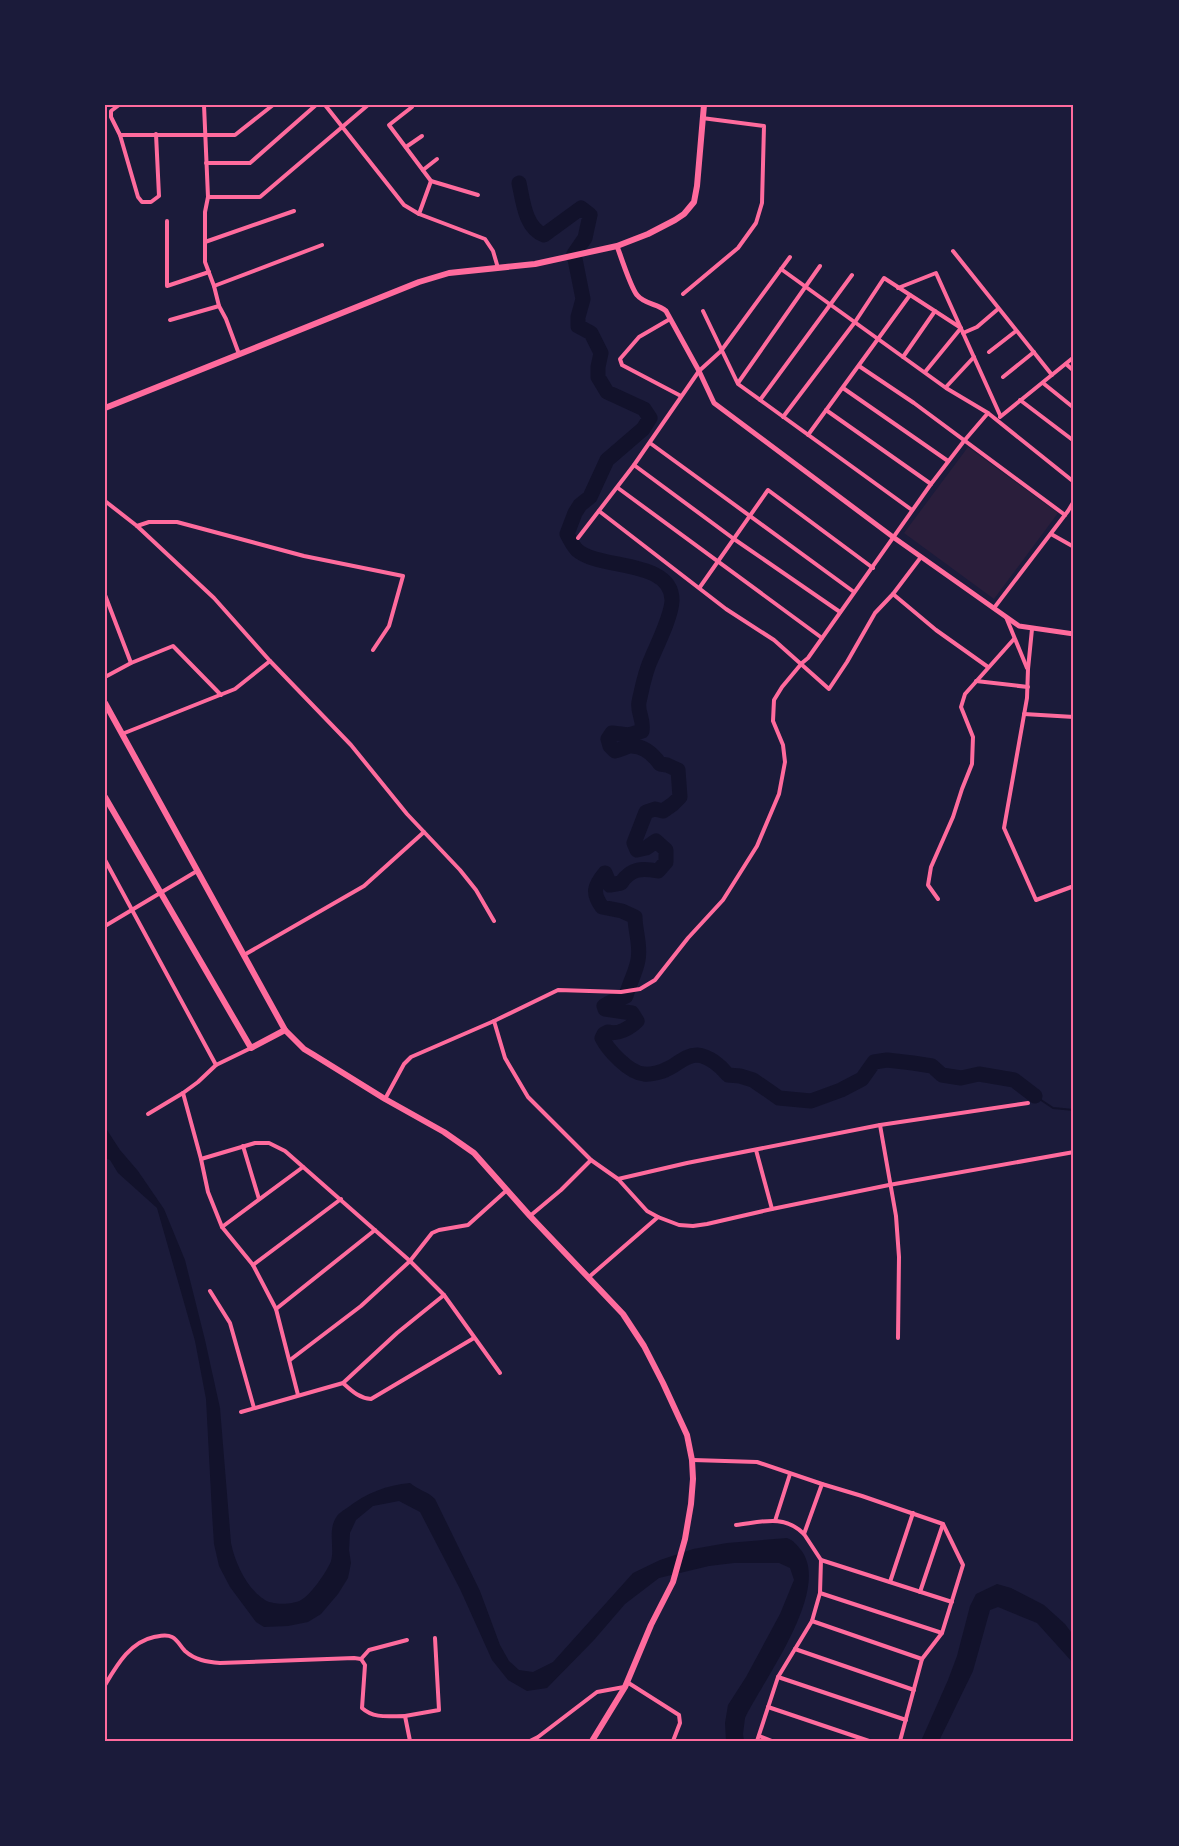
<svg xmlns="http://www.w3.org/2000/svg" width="1179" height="1846" font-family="Raleway,sans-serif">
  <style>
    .green { fill: #2a1e3b }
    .water { fill: #12122b }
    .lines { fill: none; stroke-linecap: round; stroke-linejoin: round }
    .stream { stroke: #12122b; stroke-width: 2 }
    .river { stroke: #12122b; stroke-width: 15 }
    .minor { stroke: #ff6b9d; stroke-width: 4 }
    .tertiary { stroke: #ff6b9d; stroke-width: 5 }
    .secondary { stroke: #ff6b9d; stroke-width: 6 }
    .neatline { fill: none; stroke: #ff6b9d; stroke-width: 2 }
  </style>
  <rect width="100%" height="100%" fill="#1b1b3a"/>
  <path class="green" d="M 968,447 L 1058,513 L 994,599 L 904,533 Z"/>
  <g class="water">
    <path d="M 105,1127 L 120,1150 L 138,1171 L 164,1209 L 185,1260 L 205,1340 L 220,1408 L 231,1543 C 235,1563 247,1589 265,1600 C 273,1605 292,1605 301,1600 C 310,1596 328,1570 331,1561 C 335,1547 327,1530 337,1516 C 339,1513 344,1510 347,1508 C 366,1493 387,1485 410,1483 C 418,1490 427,1491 435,1499 L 480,1591 L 500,1645 L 509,1661 L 519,1670 L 533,1672 L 553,1662 L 633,1573 L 660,1560 L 693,1549 L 727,1543 L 787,1538 C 793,1540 797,1545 801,1550 C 832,1590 763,1680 745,1718 L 743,1734 L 744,1741 L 726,1741 L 725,1723 L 728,1705 L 746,1677 L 780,1614 L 794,1580 L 790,1568 L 779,1563 L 734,1563 L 709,1566 L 659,1578 L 625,1604 L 594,1640 L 547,1688 L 527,1691 L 508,1680 L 492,1660 L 460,1589 L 420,1512 L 399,1501 L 373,1506 L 356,1520 L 350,1533 L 349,1550 L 351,1563 L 348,1578 L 338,1594 L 321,1614 L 308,1622 L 288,1626 L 264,1627 L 256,1622 L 230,1587 L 219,1566 L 214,1544 L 212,1513 L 206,1399 L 195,1341 L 157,1208 L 118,1173 L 110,1160 L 105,1158 Z"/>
    <path d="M 997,1584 L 1011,1588 L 1044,1605 L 1065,1624 L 1074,1636 L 1074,1664 L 1037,1623 L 998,1607 L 990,1610 L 973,1671 L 939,1741 L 921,1741 L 948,1680 L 957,1656 L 970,1606 L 976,1594 Z"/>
  </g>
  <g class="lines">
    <path class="stream" d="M 1035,1096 L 1053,1108 L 1074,1110"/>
    <path class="river" d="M 519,183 C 523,201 525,228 544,235 L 581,208 L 590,215 L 585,238 L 574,254 L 583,299 L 578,317 L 578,326 L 591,333 L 601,353 L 598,367 L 598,377 L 607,392 L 644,409 L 650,418 L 643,429 L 607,460 L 590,497 L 580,505 L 575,513 L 567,534 C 570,540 573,546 577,550 C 599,570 673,559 672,601 C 671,617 658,643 652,657 C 645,671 642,688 639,702 C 637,713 644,718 642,731 L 629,735 L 612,733 L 608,739 L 610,746 L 615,751 C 620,750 625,747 630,746 C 644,745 653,754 660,764 L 667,765 L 678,770 L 680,797 L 673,804 L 663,811 L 655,809 L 646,812 L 634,843 L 637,850 L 646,848 L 656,841 L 666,850 L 666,862 L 658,871 C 642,868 631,868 621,883 L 610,885 L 605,873 C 594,886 592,893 602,907 L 622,911 L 635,917 C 635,931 641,945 638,960 C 636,972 629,984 626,996 C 618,1000 610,1001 604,1006 L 605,1009 L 632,1013 L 637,1021 C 630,1028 618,1035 608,1032 L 604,1034 L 602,1038 C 608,1050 629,1073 644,1074 C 650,1075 662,1072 667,1069 C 677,1065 685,1055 697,1055 C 709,1056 721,1066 728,1075 L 740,1076 L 753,1080 L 779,1098 L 811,1101 L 841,1090 L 862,1079 L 874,1062 L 887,1060 L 913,1063 L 932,1066 L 942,1075 L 961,1078 L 979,1074 L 1014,1080 L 1035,1096"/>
    <g class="minor">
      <path d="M 119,105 L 111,111 L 111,117 L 120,135 L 138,197 L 142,202 L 151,202 L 159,196 L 156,134"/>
      <path d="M 204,105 L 208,197 L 205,212 L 205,262 L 214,286 L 219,306 L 226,319 L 239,354"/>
      <path d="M 325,105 L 404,205 L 419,214 L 485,239 L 493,251 L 498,268"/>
      <path d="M 412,107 L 389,125 L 431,181 L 478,195"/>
      <path d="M 120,135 L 235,135 L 273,105"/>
      <path d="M 406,147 L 422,136"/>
      <path d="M 206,163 L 250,163 L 316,105"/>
      <path d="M 423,170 L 437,159"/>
      <path d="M 208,197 L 260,197 L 368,105"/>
      <path d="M 419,214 L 431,181"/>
      <path d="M 167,221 L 167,286 L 209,272"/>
      <path d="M 205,242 L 294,211"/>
      <path d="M 953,251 L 1052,375"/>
      <path d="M 781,269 L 946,388 L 988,413 L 1074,482"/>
      <path d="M 214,286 L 322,245"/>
      <path d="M 898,288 L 936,273 L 1000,415"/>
      <path d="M 683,294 L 738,248 L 756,223 L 762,203 L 764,126 L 702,118"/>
      <path d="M 703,311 L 738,384 L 912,510"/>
      <path d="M 670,319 L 639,337 L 620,359 L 622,365 L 681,396"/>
      <path d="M 170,320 L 219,306"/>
      <path d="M 963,333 L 977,327 L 998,309"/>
      <path d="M 989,352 L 1016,331"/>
      <path d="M 903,357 L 935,311"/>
      <path d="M 1066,364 L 1074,371"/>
      <path d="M 859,366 L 914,403 L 1065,515"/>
      <path d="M 1003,377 L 1034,352"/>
      <path d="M 738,383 L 820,266"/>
      <path d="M 1043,383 L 1074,408"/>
      <path d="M 946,387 L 974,357"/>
      <path d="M 843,388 L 948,461"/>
      <path d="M 760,400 L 852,275"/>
      <path d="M 1020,400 L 1074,441"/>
      <path d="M 826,410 L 931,484"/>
      <path d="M 783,417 L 855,322 L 884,278 L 961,328 L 925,372"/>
      <path d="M 1000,417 L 1074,357"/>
      <path d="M 808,435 L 910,295"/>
      <path d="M 650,443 L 854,592"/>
      <path d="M 634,465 L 734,539 L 840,612"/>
      <path d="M 618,488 L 822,638"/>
      <path d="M 105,501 L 137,526 L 214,598 L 270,661 L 351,745 L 407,814 L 460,870 L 476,890 L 494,921"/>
      <path d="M 599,511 L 726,609 L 774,640 L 829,689 L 847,662 L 875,613 L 893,594 L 921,557"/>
      <path d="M 137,526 L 149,522 L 177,522 L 304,556 L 403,576 L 389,626 L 373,650"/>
      <path d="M 1051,534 L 1074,547"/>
      <path d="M 578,538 L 634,465 L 699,371 L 721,351 L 790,257"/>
      <path d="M 700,587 L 768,490 L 873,568"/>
      <path d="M 893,594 L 936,630 L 988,667"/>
      <path d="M 105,595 L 131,663"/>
      <path d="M 994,608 L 1068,511 L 1074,501"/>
      <path d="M 1006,617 L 1027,668"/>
      <path d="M 1032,629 L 1028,669 L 1027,698 L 1004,828 L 1036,900 L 1074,886"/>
      <path d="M 105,677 L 131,663 L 173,646 L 221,695"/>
      <path d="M 976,681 L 1028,687"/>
      <path d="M 1024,714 L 1074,717"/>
      <path d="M 122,734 L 235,689 L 270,661"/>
      <path d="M 105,860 L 216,1065"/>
      <path d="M 938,899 L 928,885 L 931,867 L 953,817 L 962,789 L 972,764 L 973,737 L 961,707 L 965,694 L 1014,639"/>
      <path d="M 105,926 L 197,871"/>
      <path d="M 244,955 L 364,886 L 424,832"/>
      <path d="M 494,1021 L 505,1058 L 528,1097 L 591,1160 L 618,1179 L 647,1211 L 658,1217 L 679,1225 L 693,1226 L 707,1224 L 772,1209 L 889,1185 L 1074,1152"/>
      <path d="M 183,1093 L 201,1159 L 208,1192 L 222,1227 L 253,1265 L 276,1309 L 298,1395"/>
      <path d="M 385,1099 L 404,1064 L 411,1057 L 494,1021 L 558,990 L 621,992 L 640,989 L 655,980 L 688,938 L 723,900 L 757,846 L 779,794 L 785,762 L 783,745 L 773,721 L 774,700 L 782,687 L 802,663 L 808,658 L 931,484 L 964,441 L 988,413"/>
      <path d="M 148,1114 L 183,1093 L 198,1082 L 216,1065 L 251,1048"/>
      <path d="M 880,1125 L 896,1216 L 899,1257 L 898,1338"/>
      <path d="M 243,1146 L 259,1199"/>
      <path d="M 756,1150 L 772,1209"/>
      <path d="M 201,1159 L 255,1143 L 269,1143 L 285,1151 L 410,1261 L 444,1295 L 500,1373"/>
      <path d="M 618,1179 L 687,1163 L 880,1125 L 1028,1103"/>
      <path d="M 530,1216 L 561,1190 L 591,1160"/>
      <path d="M 222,1227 L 303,1167"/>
      <path d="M 253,1265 L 341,1199"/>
      <path d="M 589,1277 L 658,1217"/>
      <path d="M 210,1291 L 230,1323 L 254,1408"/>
      <path d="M 276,1309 L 375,1230"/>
      <path d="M 290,1360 L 361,1306 L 410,1261 L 432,1233 L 439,1230 L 468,1225 L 507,1190"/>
      <path d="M 343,1383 C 352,1391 359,1398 371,1399 L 474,1338"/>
      <path d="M 241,1412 L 343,1383 L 397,1333 L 444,1295"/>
      <path d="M 693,1460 L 757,1462 L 822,1484 L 804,1534 L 821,1560 L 820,1593 L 812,1621 L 778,1677 L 757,1741"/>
      <path d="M 822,1484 L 862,1496 L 943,1524 L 963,1565 L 942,1633 L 922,1659 L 900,1741"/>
      <path d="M 775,1521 L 790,1474"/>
      <path d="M 736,1525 C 762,1522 784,1514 804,1534"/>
      <path d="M 821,1560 L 952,1602"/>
      <path d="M 890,1582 L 913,1513"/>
      <path d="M 920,1592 L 943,1524"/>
      <path d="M 820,1593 L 942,1633"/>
      <path d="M 812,1621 L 922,1659"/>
      <path d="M 795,1649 L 914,1690"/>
      <path d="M 361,1659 L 369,1650 L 407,1640"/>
      <path d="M 778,1677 L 906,1720"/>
      <path d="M 627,1682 L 679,1715 L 680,1723 L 673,1741"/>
      <path d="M 105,1685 C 117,1665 130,1642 154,1637 C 160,1636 166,1634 172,1637 C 178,1640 180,1646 185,1651 C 195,1660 207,1662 220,1663 L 354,1658 L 361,1659 L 365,1665 L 362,1708 C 374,1719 389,1716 405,1716 L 410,1741"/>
      <path d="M 768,1707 L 869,1741"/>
      <path d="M 405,1716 L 439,1710 L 435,1638"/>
      <path d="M 759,1736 L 772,1741"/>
      <path d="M 530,1741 L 538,1737 L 597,1692 L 624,1687"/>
    </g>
    <path class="tertiary" d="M 617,246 C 621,257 631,288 637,295 C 644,304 658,304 666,311 L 699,371 L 714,403 L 893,537 L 1019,626 L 1074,634"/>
    <g class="secondary">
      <path d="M 105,408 L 419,282 L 449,273 L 535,264 L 617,246 L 648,234 L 675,220 L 684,214 L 694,202 L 697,186 L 704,105"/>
      <path d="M 105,703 L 285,1030 L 304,1049 L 314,1055 L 385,1099 L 444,1132 L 474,1153 L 530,1216 L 623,1314 L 644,1346 L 663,1383 L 687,1435 L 692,1460 L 693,1479 L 691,1504 L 685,1539 L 673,1582 L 651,1625 L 625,1687 L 592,1741"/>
      <path d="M 105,797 L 251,1048 L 285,1030"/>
    </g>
  </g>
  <rect width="1179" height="1846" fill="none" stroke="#1b1b3a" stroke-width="213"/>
  <rect x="106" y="106" width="966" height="1634" class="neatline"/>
</svg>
